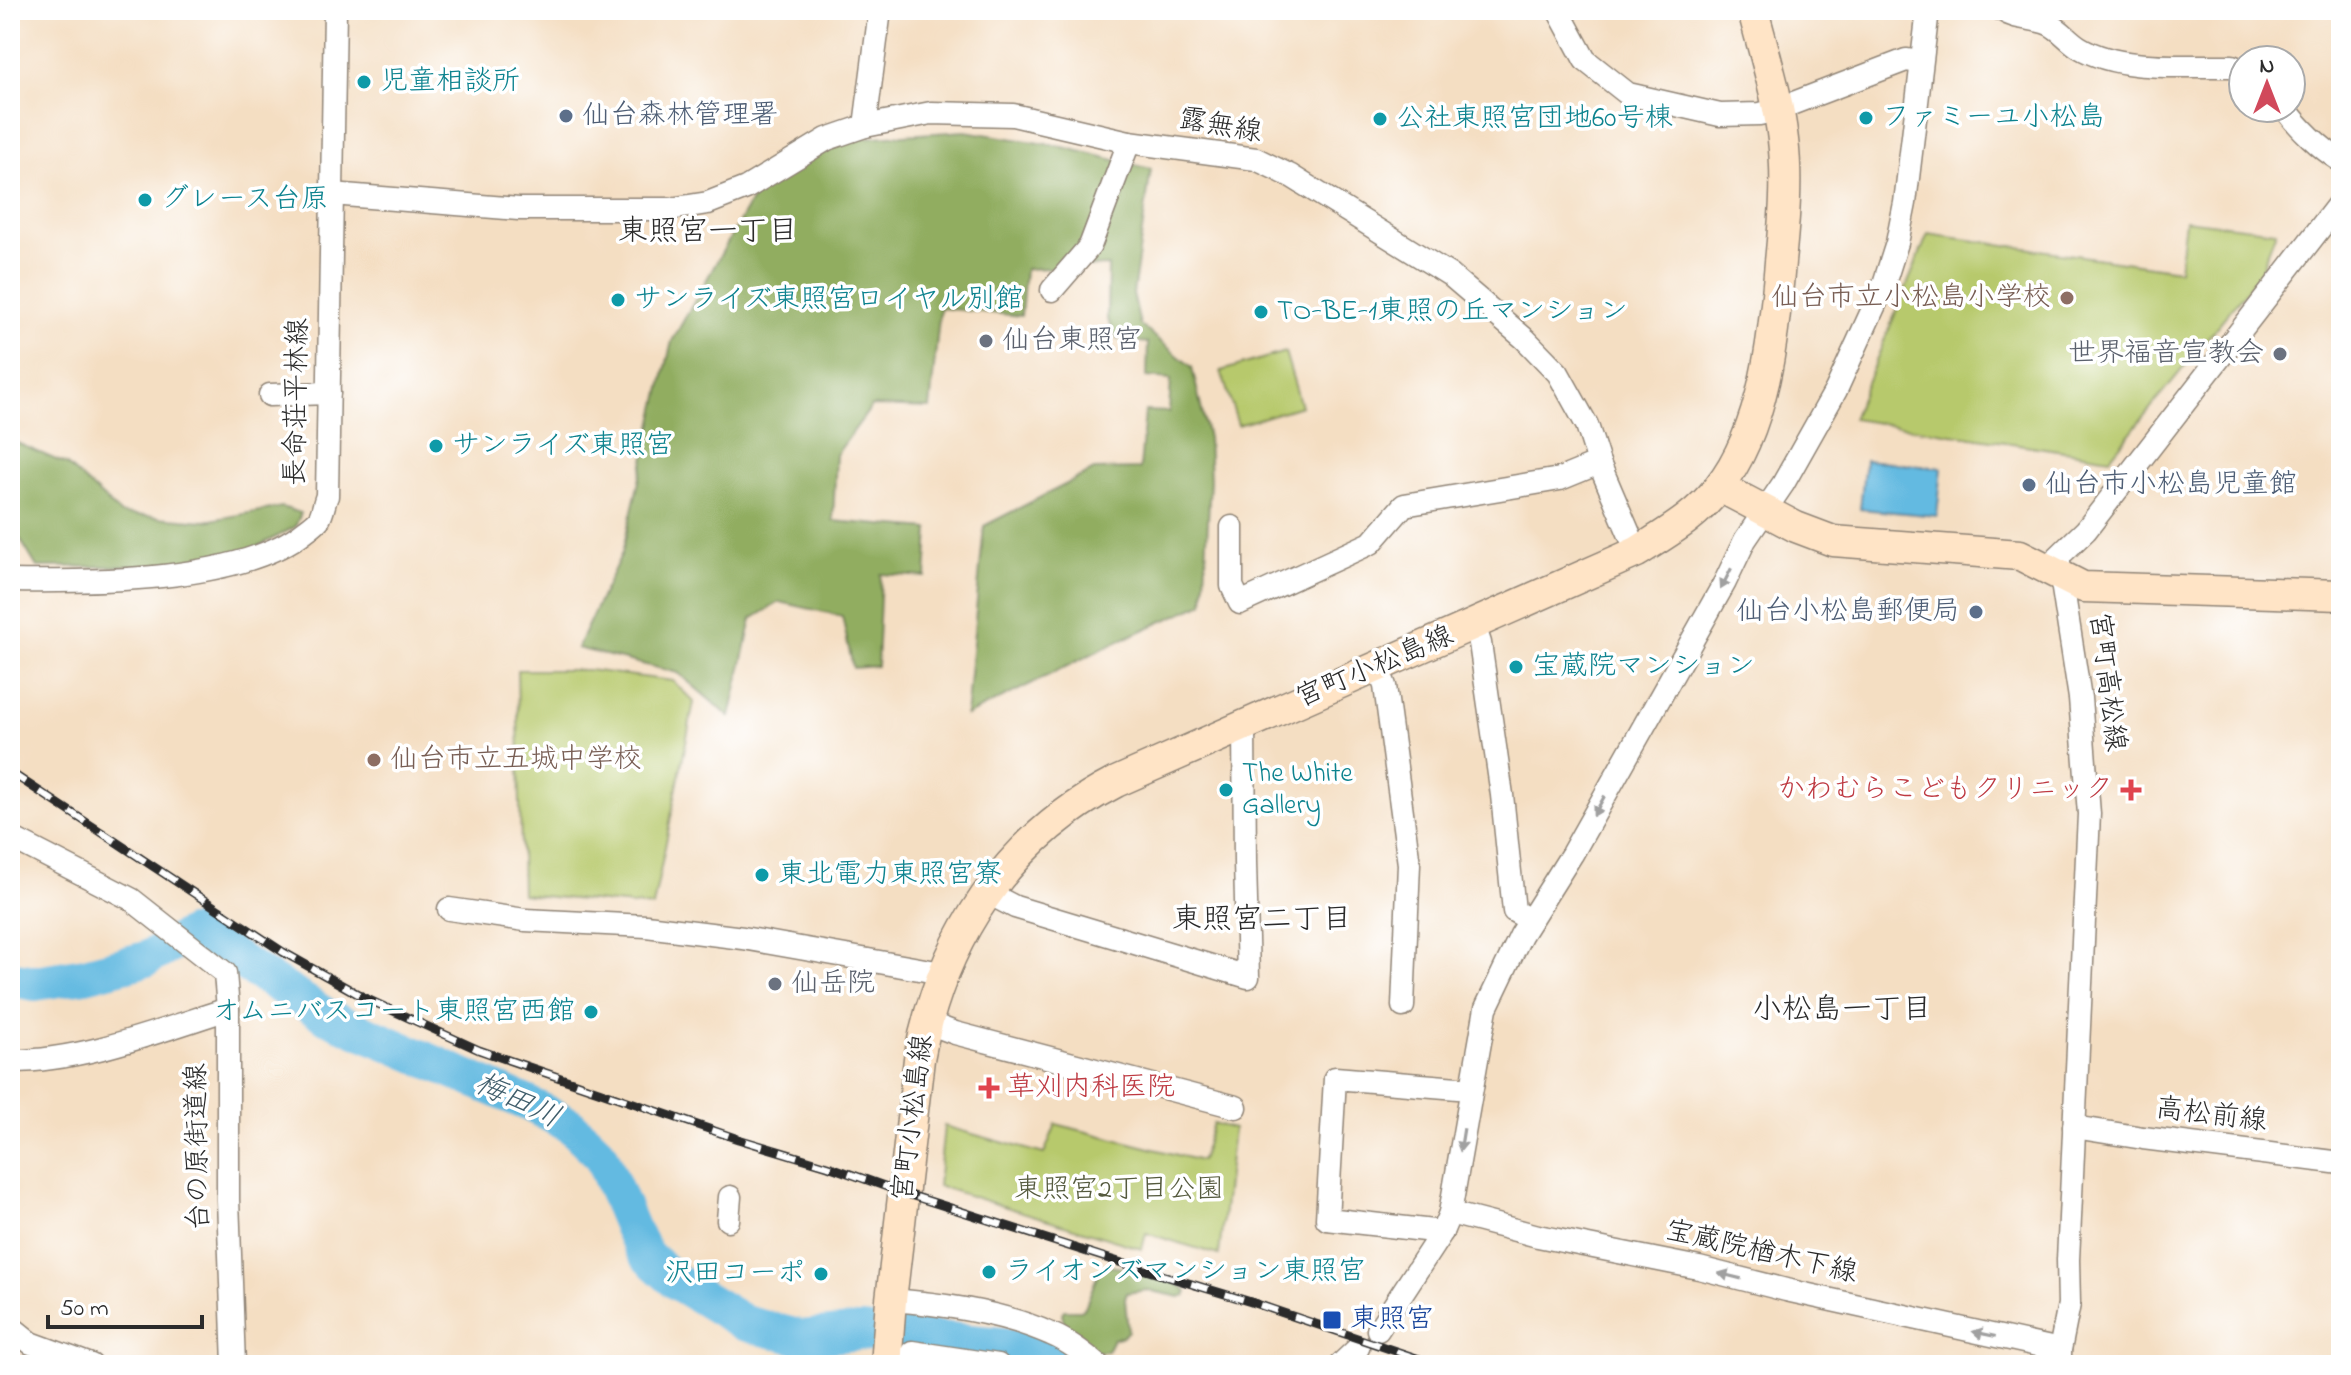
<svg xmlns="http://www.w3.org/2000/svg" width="2351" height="1375" font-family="'Indie Flower','Klee One',sans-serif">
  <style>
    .green { fill: #b7c96c; stroke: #717a4c; stroke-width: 2 }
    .forest { fill: #91ad60; stroke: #5e6c46; stroke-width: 2 }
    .water { fill: #64bae1; stroke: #487286; stroke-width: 2 }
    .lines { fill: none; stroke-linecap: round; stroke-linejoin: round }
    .river { stroke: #64bae1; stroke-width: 36 }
    .street-casing { stroke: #908476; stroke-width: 25 }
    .secondary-casing { stroke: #908476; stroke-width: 33 }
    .street { stroke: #fff; stroke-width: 22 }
    .secondary { stroke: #ffe4c6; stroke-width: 30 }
    .rail-casing { stroke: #2b2b2b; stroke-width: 9 }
    .rail { stroke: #fff; stroke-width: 6; stroke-dasharray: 18; stroke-linecap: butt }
    .oneway { fill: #a0a0a0 }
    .culture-dot { fill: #0f9aa8; stroke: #fff; stroke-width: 3 }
    .service-dot { fill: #5c6f8a; stroke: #fff; stroke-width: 3 }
    .education-dot { fill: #8d6e63; stroke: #fff; stroke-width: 3 }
    .worship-dot { fill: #6b7280; stroke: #fff; stroke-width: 3 }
    .health-dot { fill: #e0444e; stroke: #fff; stroke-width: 3 }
    .transit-dot { fill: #1a4fb4; stroke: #fff; stroke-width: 3 }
    .labels { text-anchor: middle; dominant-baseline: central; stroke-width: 7; stroke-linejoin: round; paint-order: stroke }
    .culture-label { font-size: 28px; fill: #0d838f; stroke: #fff; text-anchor: start }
    .service-label { font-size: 28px; fill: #4e5e75; stroke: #fff; text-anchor: start }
    .street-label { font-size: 28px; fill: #2b2b2b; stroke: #fff }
    .education-label { font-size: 28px; fill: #785e54; stroke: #fff; text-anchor: end }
    .worship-label { font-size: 28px; fill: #5b616d; stroke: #fff; text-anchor: start }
    .health-label { font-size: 28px; fill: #be3a42; stroke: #fff; text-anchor: end }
    .park-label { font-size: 28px; fill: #555a3e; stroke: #fff }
    .transit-label { font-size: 28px; fill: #164399; stroke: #fff; text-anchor: start }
    .neighbourhood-label { font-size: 30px; fill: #2b2b2b; stroke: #fff }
    .water-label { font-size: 30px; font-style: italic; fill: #3f5d6b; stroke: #fff }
  </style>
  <rect width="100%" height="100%" fill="#fff"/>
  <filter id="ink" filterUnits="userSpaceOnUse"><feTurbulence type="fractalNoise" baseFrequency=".0125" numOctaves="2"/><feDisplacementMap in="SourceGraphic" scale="16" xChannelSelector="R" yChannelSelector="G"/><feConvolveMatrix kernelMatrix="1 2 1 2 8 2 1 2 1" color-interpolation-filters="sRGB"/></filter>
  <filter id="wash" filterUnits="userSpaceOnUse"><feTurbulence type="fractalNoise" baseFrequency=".006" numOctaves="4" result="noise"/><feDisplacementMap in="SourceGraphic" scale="32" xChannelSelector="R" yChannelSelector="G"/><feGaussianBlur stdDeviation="1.8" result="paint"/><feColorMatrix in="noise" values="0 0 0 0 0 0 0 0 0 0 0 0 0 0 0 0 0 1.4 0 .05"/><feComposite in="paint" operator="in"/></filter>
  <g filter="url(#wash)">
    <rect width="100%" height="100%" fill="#f4dec2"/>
    <g class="green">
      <path d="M 2185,220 L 2276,231 L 2259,275 L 2110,458 L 1852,419 L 1928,234 L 2179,270 Z"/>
      <path d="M 1285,352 L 1301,406 L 1238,425 L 1221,371 Z"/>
      <path d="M 517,670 L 588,670 L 673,681 L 694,702 L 653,907 L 522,894 Z"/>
      <path d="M 1213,1123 L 1233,1129 L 1219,1255 L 1146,1233 L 1142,1249 L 938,1186 L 944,1126 L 1044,1154 L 1056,1124 L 1201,1161 Z"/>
    </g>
    <g class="forest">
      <path d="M 965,131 L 1059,146 L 1151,169 L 1133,294 L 1140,325 L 1192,367 L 1208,438 L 1210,480 L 1204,603 L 1114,643 L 966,716 L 984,526 L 1094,470 L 1140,469 L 1145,411 L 1169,412 L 1171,379 L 1147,377 L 1148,343 L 1117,339 L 1107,318 L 1108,266 L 1025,269 L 1021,316 L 940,308 L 930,408 L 872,406 L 836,455 L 833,521 L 929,529 L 926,577 L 881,574 L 877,666 L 853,668 L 842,616 L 780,602 L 752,619 L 730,717 L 678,673 L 577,648 L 622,553 L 672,341 L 756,192 L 812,153 L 858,138 Z"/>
      <path d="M 10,440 L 66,464 L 121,514 L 205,521 L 282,507 L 301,513 L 295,527 L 255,548 L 189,566 L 37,567 L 17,534 L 10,530 Z"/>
      <path d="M 1105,1266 C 1122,1266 1178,1279 1187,1292 L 1185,1296 L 1180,1297 L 1147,1290 L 1127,1293 L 1125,1299 L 1128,1331 L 1123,1336 L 1113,1339 L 1107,1351 L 1097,1352 C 1083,1341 1064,1333 1062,1313 L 1064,1310 L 1081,1310 L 1085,1307 L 1099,1271 Z"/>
    </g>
    <path class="water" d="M 1865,460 L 1942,468 L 1937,516 L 1860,509 Z"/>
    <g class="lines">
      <path class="river" d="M 10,979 L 35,983 L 85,975 L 146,959 L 191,934 L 232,956 L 328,1017 L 529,1104 L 570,1125 L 601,1155 L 632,1230 L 647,1256 L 675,1281 L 744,1323 L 802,1338 L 860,1332 L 1003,1345 L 1051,1357 L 1062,1365"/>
    </g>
  </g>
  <g filter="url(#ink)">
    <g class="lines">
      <defs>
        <g id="street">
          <path d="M 880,10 L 865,126 L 931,113 L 1013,115 L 1129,142 L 1256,159 L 1291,176 L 1450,275 L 1525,339 L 1558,373 L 1587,425 L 1599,463 L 1637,552"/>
          <path d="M 1558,10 L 1585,60 L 1628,94 L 1720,115 L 1760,114 L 1778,109 L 1906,60 L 1921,62"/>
          <path d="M 2002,10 C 2016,20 2033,17 2049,24 C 2060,29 2068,40 2079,47 C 2120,72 2185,65 2232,66 L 2243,71"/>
          <path d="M 2285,108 C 2299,128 2320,148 2341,161"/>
          <path d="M 332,194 L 519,209 L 670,209 L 708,203 L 746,188 L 827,139 L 865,126"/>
          <path d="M 1052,290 L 1090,246 L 1129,142"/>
          <path d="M 270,395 L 329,393"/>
          <path d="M 1232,527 L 1232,586 L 1240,603 L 1371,543 L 1404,505 L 1560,479 L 1599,463"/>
          <path d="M 10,581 C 90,582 241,583 305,531 C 309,528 316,523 319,519 C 323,513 324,502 327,496 L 335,10"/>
          <path d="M 1474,625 L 1480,643 L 1502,795 L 1514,911 L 1530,920"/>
          <path d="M 1378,667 L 1385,686 L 1409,864 L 1403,1006"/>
          <path d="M 10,837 L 131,899 L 225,973 L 228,1009 L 228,1199 L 234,1365"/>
          <path d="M 988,893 L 1015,907 L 1248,977 L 1245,862 L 1244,724"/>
          <path d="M 449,909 L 525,920 L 646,926 L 743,938 L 942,973"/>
          <path d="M 926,1022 L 955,1033 L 1236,1107"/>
          <path d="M 10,1061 C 80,1062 161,1030 228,1009"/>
          <path d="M 2074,1127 L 2143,1138 L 2341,1163"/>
          <path d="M 1450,1213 L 1538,1236 L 1699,1268 L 1786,1290 L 2060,1350"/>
          <path d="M 728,1220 L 730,1197"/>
          <path d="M 1442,1232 L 1327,1219 L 1335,1078 L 1470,1089"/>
          <path d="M 891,1300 C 944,1304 1002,1312 1051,1334 C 1068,1341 1083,1353 1098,1365"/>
          <path d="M 10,1326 L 31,1343 L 91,1365"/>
          <path d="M 1378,1330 L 1442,1232 L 1450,1213 L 1486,1008 L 1521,935 L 1572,854 L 1725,582 L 1745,540 L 1783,484 L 1836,390 L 1883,287 L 1897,243 L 1905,203 L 1928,10"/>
          <path d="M 912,1352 L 998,1365"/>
          <path d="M 1340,1365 L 1358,1348"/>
          <path d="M 2060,1365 L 2060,1350 L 2069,1304 L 2068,1260 L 2089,814 L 2080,698 L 2058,557 L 2086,530 L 2341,201"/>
        </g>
        <g id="secondary">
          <path d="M 1720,487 L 1796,527 L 1833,541 L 2020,555 L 2083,587 L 2341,595"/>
          <path d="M 886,1365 L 891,1300 L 919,1059 C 941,940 1007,838 1116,782 L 1637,552 C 1668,532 1696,517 1718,488 C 1765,429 1774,335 1780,262 C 1784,222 1788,180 1783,140 C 1778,96 1764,53 1753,10"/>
        </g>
      </defs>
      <use href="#street" class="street-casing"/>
      <use href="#secondary" class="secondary-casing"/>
      <use href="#street" class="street"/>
      <use href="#secondary" class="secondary"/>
      <defs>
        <path id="rail" d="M 10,772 L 283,952 L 365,998 L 479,1050 L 738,1139 L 828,1166 L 904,1193 L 1109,1259 L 1251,1302 L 1437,1365"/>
      </defs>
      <use href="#rail" class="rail-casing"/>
      <use href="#rail" class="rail"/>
    </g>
    <defs><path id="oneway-solid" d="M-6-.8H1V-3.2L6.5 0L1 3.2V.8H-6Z" transform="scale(2)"/></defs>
    <g class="oneway">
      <use href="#oneway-solid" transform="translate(1726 579) rotate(117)"/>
      <use href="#oneway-solid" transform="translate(1599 806) rotate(119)"/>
      <use href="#oneway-solid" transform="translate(1462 1140) rotate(99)"/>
      <use href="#oneway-solid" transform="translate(1730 1276) rotate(-166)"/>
      <use href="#oneway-solid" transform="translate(1984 1334) rotate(-168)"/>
    </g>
  </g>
  <g class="culture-dot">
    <circle cx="364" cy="82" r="8"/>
    <circle cx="1866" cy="118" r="8"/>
    <circle cx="1380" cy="119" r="8"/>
    <circle cx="145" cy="200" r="8"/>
    <circle cx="618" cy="300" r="8"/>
    <circle cx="1261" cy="312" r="8"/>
    <circle cx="436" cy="446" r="8"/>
    <circle cx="1516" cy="667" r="8"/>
    <circle cx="1226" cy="790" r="8"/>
    <circle cx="762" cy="875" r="8"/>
    <circle cx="591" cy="1012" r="8"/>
    <circle cx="989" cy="1272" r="8"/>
    <circle cx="821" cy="1274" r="8"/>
  </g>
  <g class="service-dot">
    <circle cx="566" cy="116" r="8"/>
    <circle cx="2029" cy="485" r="8"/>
    <circle cx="1976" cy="612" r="8"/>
  </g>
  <g class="education-dot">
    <circle cx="2067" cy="298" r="8"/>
    <circle cx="374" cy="760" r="8"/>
  </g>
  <g class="worship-dot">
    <circle cx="986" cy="341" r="8"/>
    <circle cx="2280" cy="354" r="8"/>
    <circle cx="775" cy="984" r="8"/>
  </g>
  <g class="health-dot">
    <path d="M2127 778h8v8h8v8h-8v8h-8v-8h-8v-8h8z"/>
    <path d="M985 1076h8v8h8v8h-8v8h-8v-8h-8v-8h8z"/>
  </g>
  <rect class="transit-dot" x="1322" y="1310" width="20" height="20" rx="4"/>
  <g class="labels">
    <g class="culture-label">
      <text x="380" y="82">児童相談所</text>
      <text x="1882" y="118">ファミーユ小松島</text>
      <text x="1396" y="119">公社東照宮団地60号棟</text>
      <text x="161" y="200">グレース台原</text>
      <text x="634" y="300">サンライズ東照宮ロイヤル別館</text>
      <text x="1277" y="312">TO-BE-1東照の丘マンション</text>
      <text x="452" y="446">サンライズ東照宮</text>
      <text x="1532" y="667">宝蔵院マンション</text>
      <text x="1242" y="774">The White<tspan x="1242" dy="32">Gallery</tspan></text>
      <text x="778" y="875">東北電力東照宮寮</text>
      <text x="575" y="1012" text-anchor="end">オムニバスコート東照宮西館</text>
      <text x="1005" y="1272">ライオンズマンション東照宮</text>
      <text x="805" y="1274" text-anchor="end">沢田コーポ</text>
    </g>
    <g class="service-label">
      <text x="582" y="116">仙台森林管理署</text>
      <text x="2045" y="485">仙台市小松島児童館</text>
      <text x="1960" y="612" text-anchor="end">仙台小松島郵便局</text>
    </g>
    <g class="street-label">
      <text transform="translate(1220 127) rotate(10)">露無線</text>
      <text transform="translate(298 402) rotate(-89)">長命荘平林線</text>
      <text transform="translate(1375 668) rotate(-23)">宮町小松島線</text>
      <text transform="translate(2106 682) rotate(83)">宮町高松線</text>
      <text transform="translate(2211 1116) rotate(7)">高松前線</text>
      <text transform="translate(914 1118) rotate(-83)">宮町小松島線</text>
      <text transform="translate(199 1147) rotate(-91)">台の原街道線</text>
      <text transform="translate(1761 1253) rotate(13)">宝蔵院楢木下線</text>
    </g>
    <g class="education-label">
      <text x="2051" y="298">仙台市立小松島小学校</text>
      <text x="390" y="760" text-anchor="start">仙台市立五城中学校</text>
    </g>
    <g class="worship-label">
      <text x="1002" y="341">仙台東照宮</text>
      <text x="2264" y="354" text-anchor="end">世界福音宣教会</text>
      <text x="791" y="984">仙岳院</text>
    </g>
    <g class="health-label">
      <text x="2113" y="790">かわむらこどもクリニック</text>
      <text x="1007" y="1088" text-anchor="start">草刈内科医院</text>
    </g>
    <g class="park-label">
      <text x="1119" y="1190">東照宮2丁目公園</text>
    </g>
    <g class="transit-label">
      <text x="1350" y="1320">東照宮</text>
    </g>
    <g class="neighbourhood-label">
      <text x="708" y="233">東照宮一丁目</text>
      <text x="1262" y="921">東照宮二丁目</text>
      <text x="1842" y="1011">小松島一丁目</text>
    </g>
    <g class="water-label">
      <text transform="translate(517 1102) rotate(25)">梅田川</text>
    </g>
  </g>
  <rect width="2351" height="1375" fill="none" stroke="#fff" stroke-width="40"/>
  <g transform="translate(2267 84)"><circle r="38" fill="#ffffff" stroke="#aaaaaa" stroke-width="2"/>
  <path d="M0-6L14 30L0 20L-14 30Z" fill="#d1495b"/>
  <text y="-12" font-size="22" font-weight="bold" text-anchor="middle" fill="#2b2b2b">N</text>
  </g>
  <path d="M48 1315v12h154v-12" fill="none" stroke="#2b2b2b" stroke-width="4"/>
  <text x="60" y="1315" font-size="24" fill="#2b2b2b" stroke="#ffffff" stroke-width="6" paint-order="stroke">50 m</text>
</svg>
